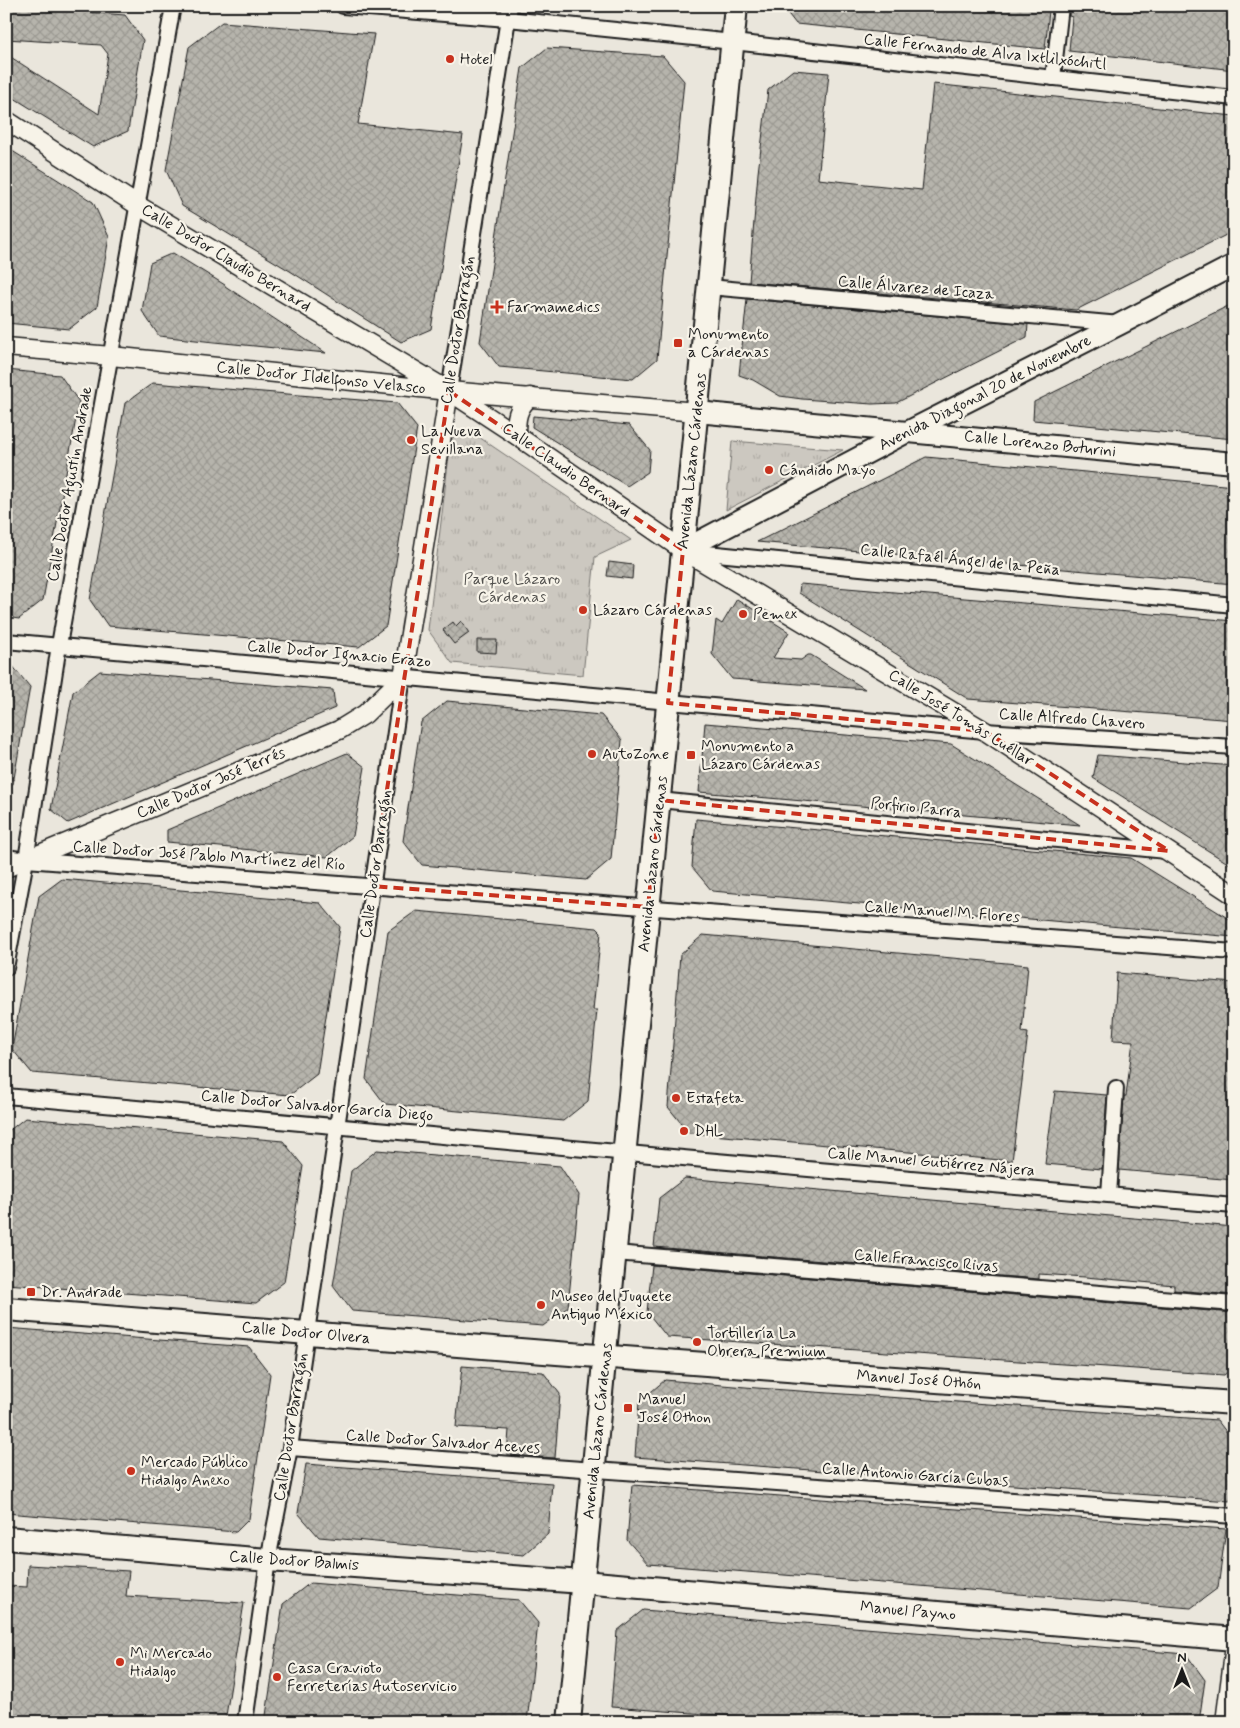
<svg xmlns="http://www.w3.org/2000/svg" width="1240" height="1728" font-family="Mynerve,sans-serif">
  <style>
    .park { fill: url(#park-tufts); stroke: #74726e }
    .building { fill: url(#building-cross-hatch); stroke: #1c1c1c }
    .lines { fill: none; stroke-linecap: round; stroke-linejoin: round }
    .minor-casing { stroke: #1c1c1c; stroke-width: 18 }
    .tertiary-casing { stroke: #1c1c1c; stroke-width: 21 }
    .secondary-casing { stroke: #1c1c1c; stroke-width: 24 }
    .primary-casing { stroke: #1c1c1c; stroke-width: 26 }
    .minor { stroke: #f7f3e8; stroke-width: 14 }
    .tertiary { stroke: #f7f3e8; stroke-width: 18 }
    .secondary { stroke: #f7f3e8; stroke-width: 20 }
    .primary { stroke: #f7f3e8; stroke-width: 22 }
    .marked { fill: none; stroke: #c8321e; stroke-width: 4; stroke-dasharray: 10 6; stroke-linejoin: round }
    .poi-dot { fill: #c8321e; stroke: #f7f3e8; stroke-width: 2 }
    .labels { text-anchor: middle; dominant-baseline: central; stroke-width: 4.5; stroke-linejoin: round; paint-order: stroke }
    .street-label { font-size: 16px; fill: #1c1c1c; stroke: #f7f3e8 }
    .poi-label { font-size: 16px; fill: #1c1c1c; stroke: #f7f3e8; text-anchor: start }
    .park-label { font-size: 16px; fill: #51504d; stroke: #f7f3e8 }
  </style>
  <defs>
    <pattern id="park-tufts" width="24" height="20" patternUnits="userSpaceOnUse" patternTransform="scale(1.25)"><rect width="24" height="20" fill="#ccc8c0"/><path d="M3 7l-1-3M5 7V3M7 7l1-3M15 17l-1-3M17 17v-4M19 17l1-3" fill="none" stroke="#afaba4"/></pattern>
    <pattern id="building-cross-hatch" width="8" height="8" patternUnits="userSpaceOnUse" patternTransform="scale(1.25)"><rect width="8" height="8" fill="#b6b4ac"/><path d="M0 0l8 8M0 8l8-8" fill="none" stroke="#9c9a93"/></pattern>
  </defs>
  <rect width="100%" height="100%" fill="#eae6dc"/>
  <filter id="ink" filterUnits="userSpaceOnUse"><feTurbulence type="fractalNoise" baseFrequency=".02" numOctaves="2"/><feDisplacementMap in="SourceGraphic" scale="10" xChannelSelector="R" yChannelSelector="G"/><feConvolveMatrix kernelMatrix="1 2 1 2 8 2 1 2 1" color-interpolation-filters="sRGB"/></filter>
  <g filter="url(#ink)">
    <g class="park">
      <path d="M 467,429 L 631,540 L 595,557 L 583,675 L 452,663 L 428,630 L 451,439 Z"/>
      <path d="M 732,441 L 843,450 L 726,510 Z"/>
    </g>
    <g class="building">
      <path d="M 6,6 L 125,15 L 143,40 L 128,131 L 93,147 L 6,93 L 6,54 L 99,114 L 108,54 L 101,45 L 6,39 Z"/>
      <path d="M 782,6 L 1052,6 L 1052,11 L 1049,11 L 1045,49 L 796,24 Z"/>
      <path d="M 1070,6 L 1234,6 L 1234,70 L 1069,51 L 1072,17 L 1069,16 Z"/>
      <path d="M 222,22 L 374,34 L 358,124 L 463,135 L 431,329 L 401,342 L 290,271 L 182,206 L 166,170 L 189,47 Z"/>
      <path d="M 547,48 L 663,56 L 684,81 L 657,359 L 633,379 L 499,367 L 480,342 L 522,68 Z"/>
      <path d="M 793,70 L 829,73 L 818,179 L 922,190 L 933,84 L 1234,116 L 1234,231 L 1076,310 L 749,282 L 758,173 L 768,90 Z"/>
      <path d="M 6,147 L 93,202 L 109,237 L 97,307 L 69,329 L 6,323 Z"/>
      <path d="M 173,253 L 225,285 L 225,286 L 326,353 L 214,342 L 159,336 L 142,311 L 150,263 Z"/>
      <path d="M 747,299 L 1028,324 L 1027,337 L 896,403 L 872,404 L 802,399 L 780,396 L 753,380 L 739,375 Z"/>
      <path d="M 1234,303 L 1234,439 L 1033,420 L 1034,402 Z"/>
      <path d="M 6,370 L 60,375 L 79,402 L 43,600 L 19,619 L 6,617 Z"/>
      <path d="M 153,383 L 397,403 L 417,428 L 386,626 L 359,647 L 108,626 L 90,600 L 125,403 Z"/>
      <path d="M 533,416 L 629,425 L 650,450 L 648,472 L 627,486 L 532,427 Z"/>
      <path d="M 926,457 L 1234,486 L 1234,584 L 757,542 Z"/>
      <path d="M 609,562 L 633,565 L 632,579 L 607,576 Z"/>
      <path d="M 800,584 L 1234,621 L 1234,720 L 968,699 L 799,593 Z"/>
      <path d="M 737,599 L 789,632 L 773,658 L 801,660 L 808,655 L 811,655 L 865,689 L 732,679 L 712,654 L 716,620 L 722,624 Z"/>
      <path d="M 461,621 L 469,633 L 454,644 L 443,630 L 453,622 L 456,626 Z"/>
      <path d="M 477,640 L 497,640 L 496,653 L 477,652 Z"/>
      <path d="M 6,658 L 30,687 L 13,784 L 6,784 Z"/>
      <path d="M 100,671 L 333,690 L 335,708 L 68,823 L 51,809 L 73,692 Z"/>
      <path d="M 447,701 L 601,715 L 622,740 L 611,859 L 586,880 L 422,865 L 403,841 L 421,722 Z"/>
      <path d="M 705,723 L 951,744 L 1080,825 L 699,792 Z"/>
      <path d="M 347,753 L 365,767 L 353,836 L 327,857 L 167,842 L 167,830 Z"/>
      <path d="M 1098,755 L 1234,766 L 1234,867 L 1093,778 Z"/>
      <path d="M 696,819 L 1131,858 L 1234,922 L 1234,937 L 712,891 L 692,867 Z"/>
      <path d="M 62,879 L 320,903 L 340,927 L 317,1074 L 290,1095 L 32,1073 L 12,1049 L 39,896 Z"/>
      <path d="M 416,911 L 597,928 L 601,932 L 593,1010 L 597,1010 L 588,1101 L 563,1121 L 385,1104 L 366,1079 L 388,931 Z"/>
      <path d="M 703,935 L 1028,965 L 1022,1032 L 1028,1033 L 1012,1161 L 689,1133 L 668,1107 L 670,1082 L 680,955 Z"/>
      <path d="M 1117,973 L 1234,983 L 1234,1180 L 1119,1170 L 1124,1096 L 1126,1096 L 1133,1041 L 1113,1040 Z"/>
      <path d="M 1055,1091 L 1107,1095 L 1102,1169 L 1045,1164 Z"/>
      <path d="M 25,1118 L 283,1141 L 303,1166 L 284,1282 L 256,1303 L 6,1284 L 6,1133 Z"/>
      <path d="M 377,1150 L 560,1166 L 579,1195 L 568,1307 L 543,1326 L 352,1311 L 333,1286 L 339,1250 L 351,1171 Z"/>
      <path d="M 685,1178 L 1234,1227 L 1234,1295 L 1174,1290 L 1174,1285 L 1085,1277 L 1039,1274 L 1039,1279 L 923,1270 L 924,1265 L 900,1263 L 872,1261 L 871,1265 L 654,1247 L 659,1198 Z"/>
      <path d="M 652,1265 L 1234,1313 L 1234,1367 L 1224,1375 L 667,1337 L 647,1312 Z"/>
      <path d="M 6,1328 L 249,1347 L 270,1374 L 249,1519 L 236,1532 L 6,1513 Z"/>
      <path d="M 462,1366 L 543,1372 L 560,1394 L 555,1458 L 507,1455 L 509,1430 L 456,1427 Z"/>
      <path d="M 665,1380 L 757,1388 L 1217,1420 L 1234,1442 L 1234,1471 L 1230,1501 L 635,1457 L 639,1402 Z"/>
      <path d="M 306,1464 L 552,1483 L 548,1534 L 524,1555 L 319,1537 L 298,1513 Z"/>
      <path d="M 632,1485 L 1226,1529 L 1218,1588 L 1191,1608 L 648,1564 L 627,1540 Z"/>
      <path d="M 28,1565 L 129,1571 L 126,1596 L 244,1603 L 225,1722 L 6,1722 L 6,1586 L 27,1587 Z"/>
      <path d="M 310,1583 L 519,1600 L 538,1623 L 527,1722 L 265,1722 L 283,1604 Z"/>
      <path d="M 643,1610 L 1186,1654 L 1205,1680 L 1199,1722 L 813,1722 L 611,1707 L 617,1631 Z"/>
    </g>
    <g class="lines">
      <defs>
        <g id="minor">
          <path d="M 343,6 L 508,19 L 733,42 L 1234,98"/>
          <path d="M 1053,78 L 1061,6"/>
          <path d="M 709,287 L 1120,324"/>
          <path d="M 449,391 L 510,6"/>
          <path d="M 687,551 L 1234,605"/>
          <path d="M 6,641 L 985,731 L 1234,747"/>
          <path d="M 659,800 L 1166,851"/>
          <path d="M 6,857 L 26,860 L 1234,952"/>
          <path d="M 6,968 L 26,860 L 59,645 L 173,6"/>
          <path d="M 6,1096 L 705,1160 L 1234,1206"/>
          <path d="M 1109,1195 L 1116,1088"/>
          <path d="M 615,1253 L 1234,1304"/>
          <path d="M 290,1448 L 1234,1516"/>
          <path d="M 245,1722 L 268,1560 L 290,1448 L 403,677"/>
        </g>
        <g id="tertiary">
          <path d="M 6,120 L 137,205 L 449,391 L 516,435 L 683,550 L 985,731 L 1234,895"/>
          <path d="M 6,347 L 111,356 L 449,391 L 697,412"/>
          <path d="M 516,435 C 516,418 517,408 530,397"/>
          <path d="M 6,868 L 339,730 L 365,714 L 403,677 L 449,391"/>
          <path d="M 1225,1722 L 1234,1653"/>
        </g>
        <g id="secondary">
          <path d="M 697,412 L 1234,463"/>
          <path d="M 683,550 L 909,431 L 1120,324 L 1234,265"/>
        </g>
        <g id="primary">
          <path d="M 6,1309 L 557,1353 L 1234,1403"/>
          <path d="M 6,1538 L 268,1560 L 583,1582 L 1234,1639"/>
          <path d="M 569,1722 L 736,6"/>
        </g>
      </defs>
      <use href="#minor" class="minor-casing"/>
      <use href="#tertiary" class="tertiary-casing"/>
      <use href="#secondary" class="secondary-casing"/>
      <use href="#primary" class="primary-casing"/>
      <use href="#minor" class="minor"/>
      <use href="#tertiary" class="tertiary"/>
      <use href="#secondary" class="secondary"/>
      <use href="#primary" class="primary"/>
    </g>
  </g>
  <path class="marked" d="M 449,391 L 683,550 L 668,703 L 985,731 L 1169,851 L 659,800 L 648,907 L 372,886 Z"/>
  <g class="poi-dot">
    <circle cx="450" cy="59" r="5"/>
    <path d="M494.5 299.5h5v5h5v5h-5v5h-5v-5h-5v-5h5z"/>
    <rect x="673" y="338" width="10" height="10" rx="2.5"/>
    <circle cx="411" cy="440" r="5"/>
    <circle cx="769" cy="470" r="5"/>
    <circle cx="583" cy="610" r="5"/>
    <circle cx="743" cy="614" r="5"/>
    <circle cx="592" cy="754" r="5"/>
    <rect x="686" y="750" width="10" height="10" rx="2.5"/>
    <circle cx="676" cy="1098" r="5"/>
    <circle cx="684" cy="1131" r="5"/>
    <rect x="26" y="1287" width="10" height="10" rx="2.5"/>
    <circle cx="541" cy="1305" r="5"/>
    <circle cx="697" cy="1342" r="5"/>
    <rect x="623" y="1403" width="10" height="10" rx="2.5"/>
    <circle cx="131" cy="1471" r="5"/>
    <circle cx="120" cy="1662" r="5"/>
    <circle cx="277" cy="1677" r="5"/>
  </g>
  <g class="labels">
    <g class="street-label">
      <text transform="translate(985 52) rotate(6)">Calle Fernando de Alva Ixtlilxóchitl</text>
      <text transform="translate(226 258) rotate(31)">Calle Doctor Claudio Bernard</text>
      <text transform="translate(916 288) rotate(5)">Calle Álvarez de Icaza</text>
      <text transform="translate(458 330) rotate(-81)">Calle Doctor Barragán</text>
      <text transform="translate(321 378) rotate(6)">Calle Doctor Ildelfonso Velasco</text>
      <text transform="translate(985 393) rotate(-27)">Avenida Diagonal 20 de Noviembre</text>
      <text transform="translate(1040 444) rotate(6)">Calle Lorenzo Boturini</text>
      <text transform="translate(692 461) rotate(-84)">Avenida Lázaro Cárdenas</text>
      <text transform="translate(566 470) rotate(35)">Calle Claudio Bernard</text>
      <text transform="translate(70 484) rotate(-80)">Calle Doctor Agustín Andrade</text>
      <text transform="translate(960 560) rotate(6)">Calle Rafaél Ángel de la Peña</text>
      <text transform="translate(339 654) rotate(5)">Calle Doctor Ignacio Erazo</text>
      <text transform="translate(961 718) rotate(32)">Calle José Tomás Cuéllar</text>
      <text transform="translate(1072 719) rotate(4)">Calle Alfredo Chavero</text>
      <text transform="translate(211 783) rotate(-23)">Calle Doctor José Terrés</text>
      <text transform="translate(916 808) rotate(6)">Porfirio Parra</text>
      <text transform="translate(209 856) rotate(4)">Calle Doctor José Pablo Martínez del Río</text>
      <text transform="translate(376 864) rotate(-82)">Calle Doctor Barragán</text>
      <text transform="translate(653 864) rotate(-84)">Avenida Lázaro Cárdenas</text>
      <text transform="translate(942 912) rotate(4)">Calle Manuel M. Flores</text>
      <text transform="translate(317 1106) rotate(5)">Calle Doctor Salvador García Diego</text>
      <text transform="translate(931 1162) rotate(5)">Calle Manuel Gutiérrez Nájera</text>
      <text transform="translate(926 1261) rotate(5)">Calle Francisco Rivas</text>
      <text transform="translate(306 1333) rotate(5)">Calle Doctor Olvera</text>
      <text transform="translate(919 1380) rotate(4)">Manuel José Othón</text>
      <text transform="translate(291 1427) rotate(-81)">Calle Doctor Barragán</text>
      <text transform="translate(598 1431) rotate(-84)">Avenida Lázaro Cárdenas</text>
      <text transform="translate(443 1442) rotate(4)">Calle Doctor Salvador Aceves</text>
      <text transform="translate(915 1475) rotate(4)">Calle Antonio García Cubas</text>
      <text transform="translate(294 1561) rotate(4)">Calle Doctor Balmis</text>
      <text transform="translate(908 1611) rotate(5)">Manuel Payno</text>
    </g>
    <g class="poi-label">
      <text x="460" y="59">Hotel</text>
      <text x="507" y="307">Farmamedics</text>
      <text x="688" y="334">Monumento<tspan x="688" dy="18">a Cárdenas</tspan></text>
      <text x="421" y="431">La Nueva<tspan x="421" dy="18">Sevillana</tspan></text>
      <text x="779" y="470">Cándido Mayo</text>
      <text x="593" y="610">Lázaro Cárdenas</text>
      <text x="753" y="614">Pemex</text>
      <text x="701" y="746">Monumento a<tspan x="701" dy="18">Lázaro Cárdenas</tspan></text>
      <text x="602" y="754">AutoZone</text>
      <text x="686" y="1098">Estafeta</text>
      <text x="694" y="1131">DHL</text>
      <text x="41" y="1292">Dr. Andrade</text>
      <text x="551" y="1296">Museo del Juguete<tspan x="551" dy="18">Antiguo México</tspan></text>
      <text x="707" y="1333">Tortillería La<tspan x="707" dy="18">Obrera Premium</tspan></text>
      <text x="638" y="1399">Manuel<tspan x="638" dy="18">José Othon</tspan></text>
      <text x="141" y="1462">Mercado Público<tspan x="141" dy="18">Hidalgo Anexo</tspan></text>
      <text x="130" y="1653">Mi Mercado<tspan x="130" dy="18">Hidalgo</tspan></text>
      <text x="287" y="1668">Casa Cravioto<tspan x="287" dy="18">Ferreterías Autoservicio</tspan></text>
    </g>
    <g class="park-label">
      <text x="512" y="579">Parque Lázaro<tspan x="512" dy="18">Cárdenas</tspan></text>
    </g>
  </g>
  <rect width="1240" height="1728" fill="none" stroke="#f7f3e8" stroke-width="25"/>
  <rect x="12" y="12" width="1215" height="1703" fill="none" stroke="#1c1c1c" stroke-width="2" filter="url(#ink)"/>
  <g transform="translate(1182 1670)" stroke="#f7f3e8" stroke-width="4" paint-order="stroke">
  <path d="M0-4L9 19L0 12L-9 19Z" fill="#1c1c1c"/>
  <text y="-8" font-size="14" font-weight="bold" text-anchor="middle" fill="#1c1c1c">N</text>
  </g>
</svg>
